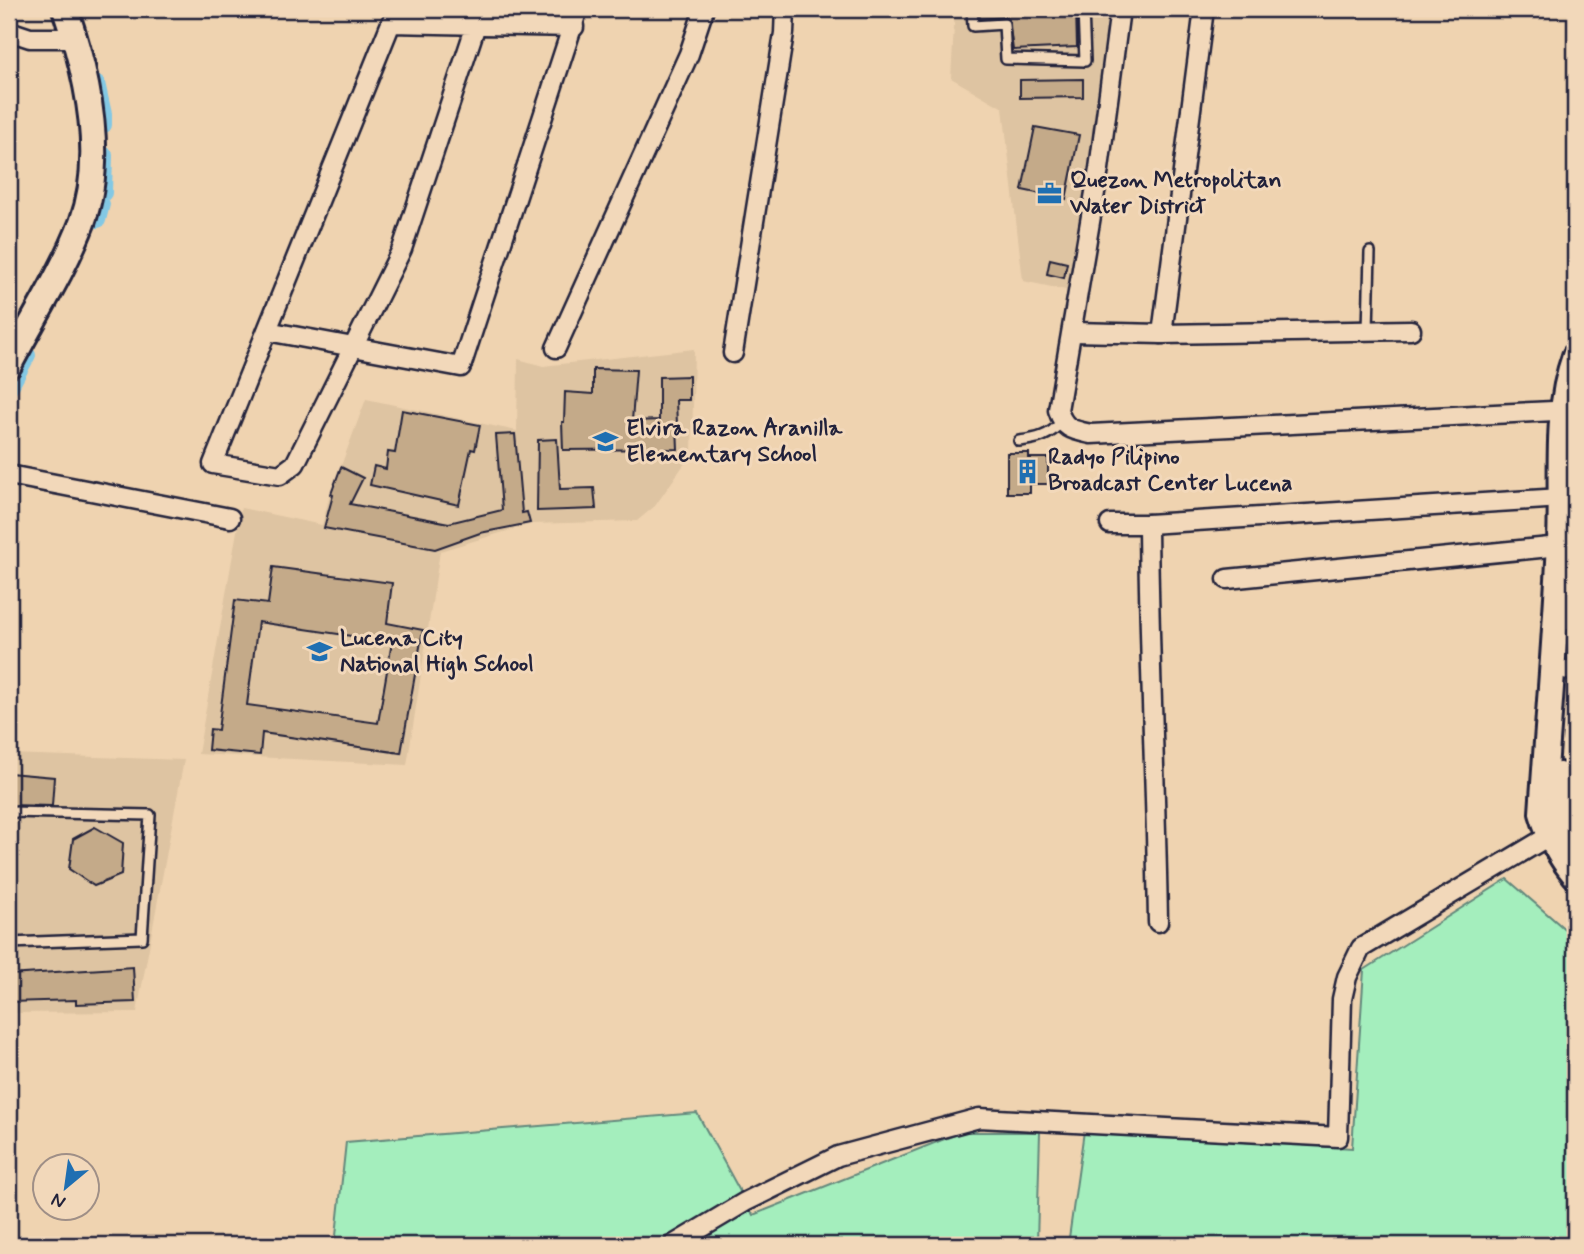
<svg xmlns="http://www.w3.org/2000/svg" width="1584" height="1254" font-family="Mynerve,sans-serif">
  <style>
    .built { fill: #dec4a2 }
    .green { fill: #a4eebd; stroke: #63887c; stroke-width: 2 }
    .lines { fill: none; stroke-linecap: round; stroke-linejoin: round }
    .canal { stroke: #83c8e4; stroke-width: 16 }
    .building { fill: #c4aa89; stroke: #22223b; stroke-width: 2; fill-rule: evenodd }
    .lane-casing { stroke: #22223b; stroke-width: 14 }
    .street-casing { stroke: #22223b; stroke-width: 23 }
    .secondary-casing { stroke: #22223b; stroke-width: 30 }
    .lane { stroke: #f2d8ba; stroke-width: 9 }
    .street { stroke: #f2d8ba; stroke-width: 18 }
    .secondary { stroke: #f2d8ba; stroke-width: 24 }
    .labels { text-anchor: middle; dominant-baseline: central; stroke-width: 6; stroke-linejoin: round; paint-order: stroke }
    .poi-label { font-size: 23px; font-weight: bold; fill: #22223b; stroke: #f2d8ba; text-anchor: start }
  </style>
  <rect width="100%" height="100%" fill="#efd3b0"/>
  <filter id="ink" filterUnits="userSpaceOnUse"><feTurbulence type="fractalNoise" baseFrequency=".0143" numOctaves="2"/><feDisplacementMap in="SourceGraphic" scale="14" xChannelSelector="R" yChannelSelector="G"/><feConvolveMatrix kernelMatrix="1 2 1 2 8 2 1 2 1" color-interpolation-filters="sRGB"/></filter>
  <g filter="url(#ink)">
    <g class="built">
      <path d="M 955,9 L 1115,9 L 1071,291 L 1023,281 L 1003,108 L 951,78 Z"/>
      <path d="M 694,349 L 692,453 L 655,506 L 637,521 L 531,524 L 440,551 L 407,765 L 198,754 L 241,508 L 322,525 L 329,498 L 366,399 L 517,431 L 518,359 L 543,366 Z"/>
      <path d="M 9,754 L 184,760 L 137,1012 L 9,1013 Z"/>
    </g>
    <g class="green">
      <path d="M 1507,879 L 1575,938 L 1575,1245 L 1068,1245 L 1084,1131 L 1352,1148 L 1364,970 Z"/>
      <path d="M 697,1113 L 753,1215 L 962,1132 L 1040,1132 L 1037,1243 L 1042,1245 L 335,1245 L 346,1142 Z"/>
    </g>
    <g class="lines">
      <g class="canal">
        <path d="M 97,83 L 104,114 L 104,125"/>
        <path d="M 104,193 L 105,155"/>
        <path d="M 98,220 L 102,204"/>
        <path d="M 9,390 L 28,355"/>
      </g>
    </g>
    <g class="building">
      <path d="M 979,9 L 1076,9 L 1077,47 L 1013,50 L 1009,20 L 1004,17 L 980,19 Z"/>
      <path d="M 1083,79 L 1083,97 L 1020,98 L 1020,80 Z"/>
      <path d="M 1035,127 L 1079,135 L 1066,199 L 1022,190 Z"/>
      <path d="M 1050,259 L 1067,263 L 1064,278 L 1047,274 Z"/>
      <path d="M 593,369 L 636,370 L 632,421 L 659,420 L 659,377 L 689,376 L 689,400 L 676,400 L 678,449 L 563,450 L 562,422 L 564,422 L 565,392 L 593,394 Z"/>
      <path d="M 402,410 L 480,425 L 475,450 L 471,449 L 459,505 L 370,485 L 374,466 L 386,469 L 388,452 L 395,453 Z"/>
      <path d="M 515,434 L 522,513 L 527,512 L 530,523 L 480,533 L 435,549 L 324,528 L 333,495 L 331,494 L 341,467 L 363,478 L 350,504 L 449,523 L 502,510 L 496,435 Z"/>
      <path d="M 557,439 L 560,489 L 594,488 L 596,509 L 537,511 L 538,440 Z"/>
      <path d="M 1007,453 L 1029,453 L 1029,458 L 1048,458 L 1048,484 L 1030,484 L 1030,493 L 1007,493 Z"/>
      <path d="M 273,567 L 392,583 L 387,623 L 423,630 L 401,753 L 262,733 L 260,755 L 208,750 L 210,729 L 218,730 L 235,600 L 268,604 ZM 258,622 L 392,642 L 378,723 L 247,705 Z"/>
      <path d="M 9,773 L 54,777 L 52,806 L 9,805 Z"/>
      <path d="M 95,827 L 123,843 L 121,875 L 94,886 L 69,869 L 73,839 Z"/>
      <path d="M 133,967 L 135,1002 L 76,1004 L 76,1000 L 9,1002 L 9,975 Z"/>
    </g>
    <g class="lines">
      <defs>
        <g id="lane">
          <path d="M 972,9 L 973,26 L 1004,24 L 1006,59 L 1085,61 L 1083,9"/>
          <path d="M 1368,331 L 1370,252"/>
          <path d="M 1019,441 C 1037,439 1050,436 1061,422"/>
          <path d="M 9,812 L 150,815 L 142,938 L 9,943"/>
        </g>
        <g id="street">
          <path d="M 1120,9 L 1099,169 L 1058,410 C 1064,429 1072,430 1091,434 L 1574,410"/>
          <path d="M 476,25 L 402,249 L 295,464 L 280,475 L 213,464 L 391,23 L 574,27"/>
          <path d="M 9,31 L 30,38 L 75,38"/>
          <path d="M 267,331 L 461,367 L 578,9"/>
          <path d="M 1072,332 L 1162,334 L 1411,330"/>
          <path d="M 1162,334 L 1204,9"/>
          <path d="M 556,348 L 689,54 L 704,9"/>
          <path d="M 733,353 L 784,33 L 785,9"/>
          <path d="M 9,475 L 230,518"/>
          <path d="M 1110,524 L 1148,524 L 1562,498"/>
          <path d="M 1148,524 C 1149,657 1156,789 1158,922"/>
          <path d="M 1227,579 L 1560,546"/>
          <path d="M 1568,670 L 1575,671"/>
          <path d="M 673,1245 L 745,1202 L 838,1156 L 979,1118 L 1338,1137 L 1342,999 L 1347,977 L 1361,948 L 1559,830"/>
        </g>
        <g id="secondary">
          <path d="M 1575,356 C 1554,414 1563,480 1560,541 C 1556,632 1548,722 1542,813 C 1549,837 1559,856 1575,875"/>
          <path d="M 9,365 C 33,319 64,270 82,223 C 106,157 87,73 65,9"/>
          <path d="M 1572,617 L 1575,576"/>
          <path d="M 1559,775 C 1557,802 1562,821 1575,844"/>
        </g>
      </defs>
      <use href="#lane" class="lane-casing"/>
      <use href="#street" class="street-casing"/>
      <use href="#secondary" class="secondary-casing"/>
      <use href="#lane" class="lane"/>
      <use href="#street" class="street"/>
      <use href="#secondary" class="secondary"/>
    </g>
  </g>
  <defs>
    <symbol id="office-bare" viewBox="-9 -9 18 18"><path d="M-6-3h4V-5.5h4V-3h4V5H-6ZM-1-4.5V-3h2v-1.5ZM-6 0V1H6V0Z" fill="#1f6fb2" stroke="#f2d8ba" stroke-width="2.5" paint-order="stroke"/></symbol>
    <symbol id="school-bare" viewBox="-9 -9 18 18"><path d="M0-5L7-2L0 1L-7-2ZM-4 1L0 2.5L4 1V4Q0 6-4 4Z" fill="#1f6fb2" stroke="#f2d8ba" stroke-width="2.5" paint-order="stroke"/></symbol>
    <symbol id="building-bare" viewBox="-9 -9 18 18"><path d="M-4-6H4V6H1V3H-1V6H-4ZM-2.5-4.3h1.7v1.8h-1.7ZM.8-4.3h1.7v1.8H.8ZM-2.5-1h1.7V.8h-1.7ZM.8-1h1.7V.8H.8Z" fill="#1f6fb2" stroke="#f2d8ba" stroke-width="2.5" paint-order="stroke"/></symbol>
  </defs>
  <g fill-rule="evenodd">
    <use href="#office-bare" x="1032" y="176" width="35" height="35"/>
    <use href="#school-bare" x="588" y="424" width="35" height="35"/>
    <use href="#building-bare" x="1010" y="454" width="35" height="35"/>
    <use href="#school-bare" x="302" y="634" width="35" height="35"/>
  </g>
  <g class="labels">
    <g class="poi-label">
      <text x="1070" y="181">Quezon Metropolitan<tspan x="1070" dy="26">Water District</tspan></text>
      <text x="626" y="429">Elvira Razon Aranilla<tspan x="626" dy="26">Elementary School</tspan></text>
      <text x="1048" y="458">Radyo Pilipino<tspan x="1048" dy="26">Broadcast Center Lucena</tspan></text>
      <text x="340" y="639">Lucena City<tspan x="340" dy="26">National High School</tspan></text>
    </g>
  </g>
  <rect width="1584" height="1254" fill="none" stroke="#f2d8ba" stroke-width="35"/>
  <rect x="18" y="18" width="1549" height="1219" fill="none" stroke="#22223b" stroke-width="2.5" filter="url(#ink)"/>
  <g transform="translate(66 1187) rotate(209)"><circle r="33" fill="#f2d8ba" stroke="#9f8f87" stroke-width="2"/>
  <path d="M0-5L12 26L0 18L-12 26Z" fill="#1f6fb2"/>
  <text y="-10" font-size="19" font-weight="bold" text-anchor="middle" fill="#22223b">N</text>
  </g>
</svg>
